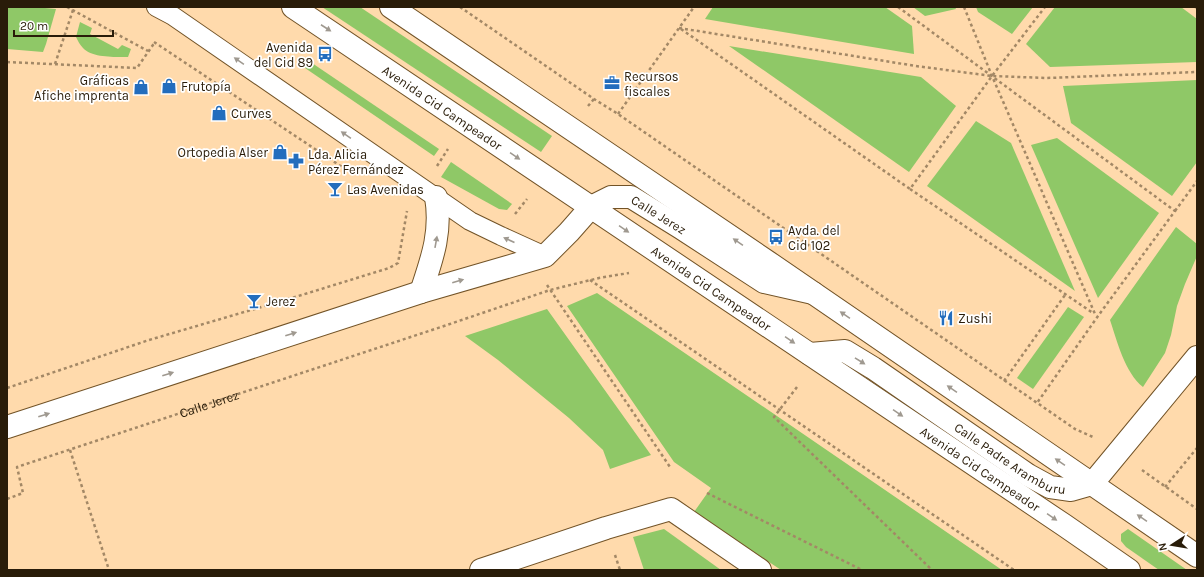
<svg xmlns="http://www.w3.org/2000/svg" width="1204" height="577" font-family="Karla,sans-serif">
  <style>
    .green { fill: #8fc867 }
    .lines { fill: none; stroke-linecap: round; stroke-linejoin: round }
    .lane-casing { stroke: #725327; stroke-width: 20 }
    .street-casing { stroke: #725327; stroke-width: 24 }
    .primary-casing { stroke: #725327; stroke-width: 24 }
    .path { stroke: #a38866; stroke-width: 2.5; stroke-dasharray: 3 3; stroke-linecap: butt }
    .lane { stroke: #fff; stroke-width: 18 }
    .street { stroke: #fff; stroke-width: 22 }
    .primary { stroke: #fff; stroke-width: 22 }
    .oneway { fill: #9f9990 }
    .labels { text-anchor: middle; dominant-baseline: central; stroke-width: 3.5; stroke-linejoin: round; paint-order: stroke }
    .poi-label { font-size: 13px; fill: #291c09; stroke: #fff; text-anchor: start }
    .street-label { font-size: 13px; fill: #291c09; stroke: #fff }
  </style>
  <rect width="100%" height="100%" fill="#ffdaac"/>
  <g class="green">
    <path d="M 7,7 L 34,7 L 56,9 L 46,44 L 43,52 L 7,49 Z"/>
    <path d="M 322,7 L 360,7 L 552,136 L 541,152 Z"/>
    <path d="M 713,7 L 885,7 L 912,26 L 914,54 L 705,19 Z"/>
    <path d="M 913,7 L 955,7 L 956,9 L 925,16 Z"/>
    <path d="M 976,7 L 1033,7 L 1012,34 L 978,12 Z"/>
    <path d="M 1055,7 L 1181,7 L 1197,19 L 1197,62 L 1050,67 L 1026,44 Z"/>
    <path d="M 80,22 L 92,28 L 90,34 L 118,49 L 122,45 L 131,49 L 128,57 C 116,57 92,58 83,48 C 80,45 78,41 76,37 Z"/>
    <path d="M 729,46 L 921,77 L 956,106 L 909,172 Z"/>
    <path d="M 309,61 L 439,149 L 434,156 L 305,68 Z"/>
    <path d="M 1197,80 L 1197,162 L 1172,196 L 1071,123 L 1063,86 Z"/>
    <path d="M 976,121 L 1011,143 L 1075,291 L 927,186 Z"/>
    <path d="M 1057,138 L 1159,213 L 1098,298 L 1031,145 Z"/>
    <path d="M 451,162 L 512,204 L 507,210 L 499,209 L 441,177 Z"/>
    <path d="M 1176,227 L 1197,244 L 1197,256 L 1185,284 L 1177,306 L 1171,335 L 1165,353 L 1143,387 C 1125,373 1117,341 1110,320 Z"/>
    <path d="M 597,293 L 1002,570 L 781,570 L 694,512 L 711,488 L 674,462 L 567,306 Z"/>
    <path d="M 1068,307 L 1084,317 L 1033,389 L 1017,378 Z"/>
    <path d="M 547,309 L 651,455 L 610,469 L 603,450 L 569,418 L 498,360 L 465,336 Z"/>
    <path d="M 664,529 L 721,570 L 644,570 L 633,537 Z"/>
    <path d="M 1128,529 L 1187,570 L 1159,570 L 1126,547 L 1121,541 L 1121,534 Z"/>
  </g>
  <g class="lines">
    <defs>
      <path id="lane" d="M 156,7 L 173,16 L 470,221 L 501,236 L 545,256"/>
      <g id="street">
        <path d="M 421,292 C 432,259 442,232 436,197"/>
        <path id="s2" d="M 810,354 L 845,351 L 873,368 L 1028,475 L 1050,487 L 1071,490 L 1092,484 L 1197,357"/>
        <path id="s3" d="M 7,427 L 421,292 L 545,256 L 569,232 L 591,207 L 611,197 L 631,197 L 681,228 L 764,282 L 813,293"/>
        <path d="M 481,570 L 606,528 L 671,509 L 760,570"/>
      </g>
      <g id="primary">
        <path id="s4" d="M 293,7 L 1064,525 L 1129,570"/>
        <path d="M 391,7 L 768,262 L 1197,556"/>
      </g>
    </defs>
    <use href="#lane" class="lane-casing"/>
    <use href="#street" class="street-casing"/>
    <use href="#primary" class="primary-casing"/>
    <g class="path">
      <path d="M 67,7 L 148,51"/>
      <path d="M 460,7 L 594,99 L 618,114 L 1075,429 L 1093,437"/>
      <path d="M 898,7 L 1175,211 L 1098,316 L 1037,403"/>
      <path d="M 964,7 L 992,76 L 1095,314"/>
      <path d="M 1195,7 L 1197,8"/>
      <path d="M 679,28 L 916,66 L 992,76 L 1047,78 L 1197,72"/>
      <path d="M 681,29 L 910,189 L 992,76 L 1045,7"/>
      <path d="M 154,42 L 342,167"/>
      <path d="M 7,62 L 137,68 L 155,42"/>
      <path d="M 55,64 L 73,10"/>
      <path d="M 588,106 L 594,99"/>
      <path d="M 618,114 L 694,7"/>
      <path d="M 437,166 L 448,149"/>
      <path d="M 910,189 L 1093,313"/>
      <path d="M 1175,211 L 1197,181"/>
      <path d="M 515,214 L 527,199"/>
      <path d="M 590,280 L 1014,570"/>
      <path d="M 547,285 L 670,467"/>
      <path d="M 1004,381 L 1065,295"/>
      <path d="M 797,387 L 774,417 L 932,570"/>
      <path d="M 7,388 L 149,340 L 292,298 L 389,268 L 398,263 L 407,211"/>
      <path d="M 70,450 L 109,570"/>
      <path d="M 1142,470 L 1197,509"/>
      <path d="M 1165,487 L 1197,448"/>
      <path d="M 707,493 L 862,570"/>
      <path id="s1" d="M 7,499 L 23,493 L 17,467 L 444,326 L 550,290 L 599,278 L 629,273"/>
      <path d="M 615,555 L 620,570"/>
    </g>
    <use href="#lane" class="lane"/>
    <use href="#street" class="street"/>
    <use href="#primary" class="primary"/>
  </g>
  <defs><path id="oneway-solid" d="M-6-.8H1V-3.2L6.5 0L1 3.2V.8H-6Z"/></defs>
  <g class="oneway">
    <use href="#oneway-solid" transform="translate(326 28) rotate(33)"/>
    <use href="#oneway-solid" transform="translate(239 61) rotate(-145)"/>
    <use href="#oneway-solid" transform="translate(346 135) rotate(-145)"/>
    <use href="#oneway-solid" transform="translate(515 156) rotate(34)"/>
    <use href="#oneway-solid" transform="translate(624 229) rotate(34)"/>
    <use href="#oneway-solid" transform="translate(509 240) rotate(-156)"/>
    <use href="#oneway-solid" transform="translate(436 242) rotate(-80)"/>
    <use href="#oneway-solid" transform="translate(738 242) rotate(-146)"/>
    <use href="#oneway-solid" transform="translate(458 281) rotate(-16)"/>
    <use href="#oneway-solid" transform="translate(845 315) rotate(-146)"/>
    <use href="#oneway-solid" transform="translate(291 334) rotate(-18)"/>
    <use href="#oneway-solid" transform="translate(790 340) rotate(34)"/>
    <use href="#oneway-solid" transform="translate(860 361) rotate(32)"/>
    <use href="#oneway-solid" transform="translate(168 374) rotate(-18)"/>
    <use href="#oneway-solid" transform="translate(952 389) rotate(-146)"/>
    <use href="#oneway-solid" transform="translate(898 413) rotate(34)"/>
    <use href="#oneway-solid" transform="translate(44 415) rotate(-18)"/>
    <use href="#oneway-solid" transform="translate(1060 462) rotate(-146)"/>
    <use href="#oneway-solid" transform="translate(1052 517) rotate(34)"/>
    <use href="#oneway-solid" transform="translate(1142 518) rotate(-146)"/>
  </g>
  <defs>
    <symbol id="bus-bare" viewBox="-9 -9 18 18"><path d="M-5-6H5V4H4V6H2V4H-2V6H-4V4H-5ZM-3.5-4V0h7V-4ZM-3.5 1.2v1.5H-2V1.2ZM2 1.2v1.5H3.5V1.2Z" fill="#236dbd" stroke="#fff" stroke-width="2.5" paint-order="stroke"/></symbol>
    <symbol id="office-bare" viewBox="-9 -9 18 18"><path d="M-6-3h4V-5.5h4V-3h4V5H-6ZM-1-4.5V-3h2v-1.5ZM-6 0V1H6V0Z" fill="#236dbd" stroke="#fff" stroke-width="2.5" paint-order="stroke"/></symbol>
    <symbol id="shop-bare" viewBox="-9 -9 18 18"><path d="M-5-2.5h2.3a2.7 3.5 0 0 1 5.4 0H5L5.5 6h-11ZM-1.5-2.5h3a1.5 2.3 0 0 0-3 0Z" fill="#236dbd" stroke="#fff" stroke-width="2.5" paint-order="stroke"/></symbol>
    <symbol id="pharmacy-bare" viewBox="-9 -9 18 18"><path d="M-2-6h4v4h4v4h-4v4h-4v-4h-4v-4h4Z" fill="#236dbd" stroke="#fff" stroke-width="2.5" paint-order="stroke"/></symbol>
    <symbol id="bar-bare" viewBox="-9 -9 18 18"><path d="M-6-5H6L.8 .8V4.5H3.5V6h-7V4.5H-.8V.8Z" fill="#236dbd" stroke="#fff" stroke-width="2.5" paint-order="stroke"/></symbol>
    <symbol id="restaurant-bare" viewBox="-9 -9 18 18"><path d="M-5-6h1v4h1v-4h1v4h1v-4h1v5L-1.5 .5V6h-2V.5L-5-1ZM5-6V6H3V1.5H1.5Q1.5-4 5-6Z" fill="#236dbd" stroke="#fff" stroke-width="2.5" paint-order="stroke"/></symbol>
  </defs>
  <g fill-rule="evenodd">
    <use href="#bus-bare" x="314" y="43" width="22" height="22"/>
    <use href="#office-bare" x="601" y="72" width="22" height="22"/>
    <use href="#shop-bare" x="158" y="75" width="22" height="22"/>
    <use href="#shop-bare" x="130" y="76" width="22" height="22"/>
    <use href="#shop-bare" x="208" y="102" width="22" height="22"/>
    <use href="#shop-bare" x="269" y="141" width="22" height="22"/>
    <use href="#pharmacy-bare" x="285" y="150" width="22" height="22"/>
    <use href="#bar-bare" x="324" y="178" width="22" height="22"/>
    <use href="#bus-bare" x="765" y="226" width="22" height="22"/>
    <use href="#bar-bare" x="243" y="290" width="22" height="22"/>
    <use href="#restaurant-bare" x="935" y="307" width="22" height="22"/>
  </g>
  <g class="labels">
    <g class="poi-label">
      <text x="313" y="47" text-anchor="end">Avenida<tspan x="313" dy="15">del Cid 89</tspan></text>
      <text x="624" y="76">Recursos<tspan x="624" dy="15">fiscales</tspan></text>
      <text x="129" y="80" text-anchor="end">Gráficas<tspan x="129" dy="15">Afiche imprenta</tspan></text>
      <text x="181" y="86">Frutopía</text>
      <text x="231" y="113">Curves</text>
      <text x="268" y="152" text-anchor="end">Ortopedia Alser</text>
      <text x="308" y="154">Lda. Alicia<tspan x="308" dy="15">Pérez Fernández</tspan></text>
      <text x="347" y="189">Las Avenidas</text>
      <text x="788" y="230">Avda. del<tspan x="788" dy="15">Cid 102</tspan></text>
      <text x="266" y="301">Jerez</text>
      <text x="958" y="318">Zushi</text>
    </g>
    <g class="street-label">
      <text stroke="none"><textPath href="#s4" startOffset="180">Avenida Cid Campeador</textPath></text>
      <text stroke="none"><textPath href="#s3" startOffset="707">Calle Jerez</textPath></text>
      <text stroke="none"><textPath href="#s4" startOffset="504">Avenida Cid Campeador</textPath></text>
      <text stroke="none"><textPath href="#s1" startOffset="246">Calle Jerez</textPath></text>
      <text stroke="none"><textPath href="#s2" startOffset="233">Calle Padre Aramburu</textPath></text>
      <text stroke="none"><textPath href="#s4" startOffset="828">Avenida Cid Campeador</textPath></text>
    </g>
  </g>
  <rect width="1204" height="577" fill="none" stroke="#291c09" stroke-width="16"/>
  <g transform="translate(1172 545) rotate(258)" stroke="#ffffff" stroke-width="3" paint-order="stroke">
  <path d="M0-3L7 15L0 10L-7 15Z" fill="#291c09"/>
  <text y="-6" font-size="11" font-weight="bold" text-anchor="middle" fill="#291c09">N</text>
  </g>
  <path d="M14 30v6h99v-6" fill="none" stroke="#291c09" stroke-width="2"/>
  <text x="20" y="30" font-size="12" fill="#291c09" stroke="#ffffff" stroke-width="3" paint-order="stroke">20 m</text>
</svg>
